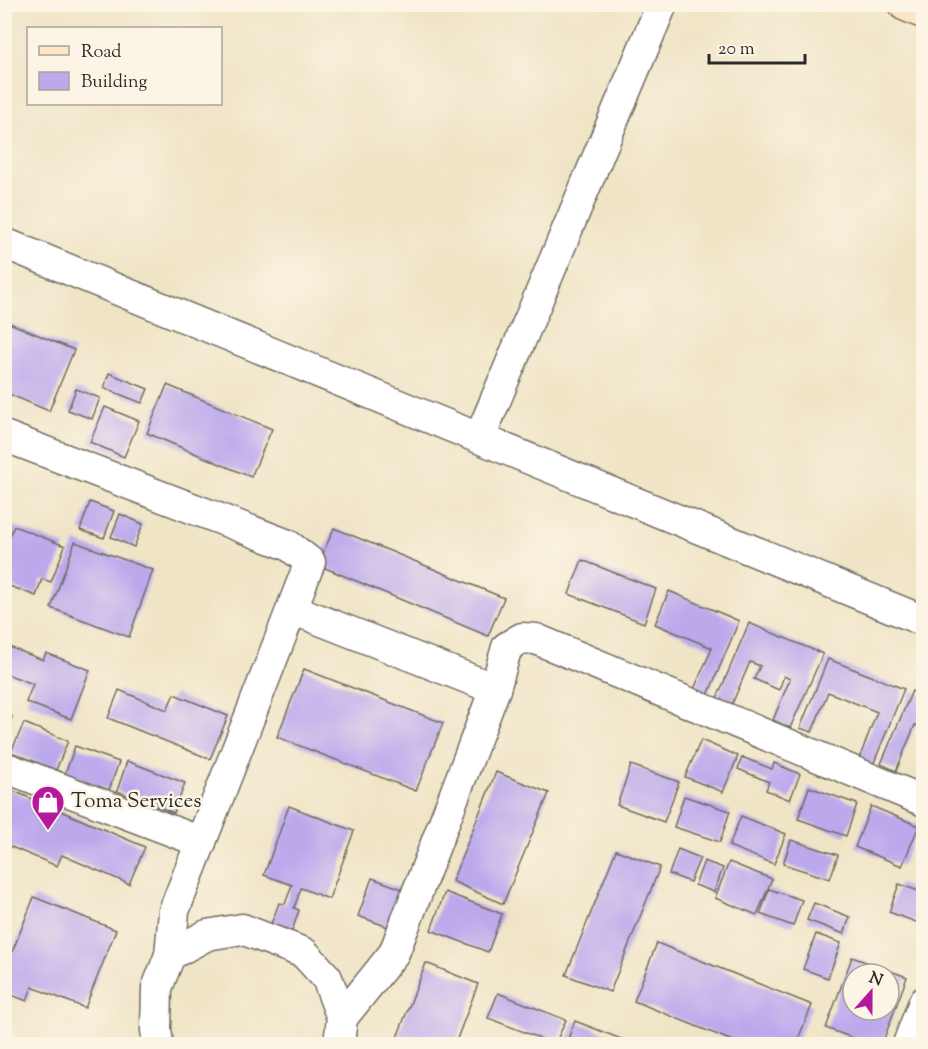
<svg xmlns="http://www.w3.org/2000/svg" width="928" height="1049" font-family="'Sorts Mill Goudy',serif">
  <style>
    .building { fill: #bba9ec; fill-rule: evenodd }
    .lines { fill: none; stroke-linecap: round; stroke-linejoin: round }
    .minor-casing { stroke: #706c61; stroke-width: 33 }
    .secondary-casing { stroke: #706c61; stroke-width: 36 }
    .minor { stroke: #fff; stroke-width: 30 }
    .secondary { stroke: #fde5c5; stroke-width: 33 }
    .labels { text-anchor: middle; dominant-baseline: central; stroke-width: 5; stroke-linejoin: round; paint-order: stroke }
    .poi-label { font-size: 21px; fill: #2b2b2b; stroke: #fcf5e5; text-anchor: start }
  </style>
  <rect width="100%" height="100%" fill="#fcf5e5"/>
  <filter id="ink" filterUnits="userSpaceOnUse"><feTurbulence type="fractalNoise" baseFrequency=".0167" numOctaves="2"/><feDisplacementMap in="SourceGraphic" scale="12" xChannelSelector="R" yChannelSelector="G"/><feConvolveMatrix kernelMatrix="1 2 1 2 8 2 1 2 1" color-interpolation-filters="sRGB"/></filter>
  <filter id="wash" filterUnits="userSpaceOnUse"><feTurbulence type="fractalNoise" baseFrequency=".008" numOctaves="4" result="noise"/><feDisplacementMap in="SourceGraphic" scale="24" xChannelSelector="R" yChannelSelector="G"/><feGaussianBlur stdDeviation="1.35" result="paint"/><feColorMatrix in="noise" values="0 0 0 0 0 0 0 0 0 0 0 0 0 0 0 0 0 1.4 0 .05"/><feComposite in="paint" operator="in"/></filter>
  <g filter="url(#wash)">
    <rect width="100%" height="100%" fill="#f0e4c6"/>
    <g id="blocks">
      <g class="building">
        <path d="M 7,322 L 74,350 L 49,411 L 4,392 L 4,328 Z"/>
        <path d="M 109,373 L 148,389 L 142,403 L 104,388 Z"/>
        <path d="M 167,385 L 272,429 L 251,477 L 147,433 Z"/>
        <path d="M 76,389 L 100,398 L 92,419 L 68,410 Z"/>
        <path d="M 105,407 L 139,421 L 124,457 L 90,442 Z"/>
        <path d="M 90,502 L 114,511 L 104,538 L 80,530 Z"/>
        <path d="M 120,514 L 143,524 L 134,547 L 111,537 Z"/>
        <path d="M 14,526 L 65,546 L 51,582 L 42,579 L 36,596 L 4,584 L 4,550 Z"/>
        <path d="M 334,528 L 504,598 L 488,636 L 318,565 Z"/>
        <path d="M 75,542 L 153,570 L 129,637 L 51,608 Z"/>
        <path d="M 582,560 L 656,589 L 644,623 L 569,594 Z"/>
        <path d="M 669,591 L 739,621 L 708,695 L 694,689 L 712,648 L 655,624 Z"/>
        <path d="M 749,623 L 823,654 L 790,728 L 773,720 L 790,679 L 784,676 L 779,690 L 754,679 L 760,666 L 750,662 L 732,704 L 717,698 Z"/>
        <path d="M 4,645 L 43,660 L 46,653 L 90,670 L 71,719 L 26,702 L 33,684 L 4,673 Z"/>
        <path d="M 828,659 L 904,689 L 873,765 L 859,759 L 877,712 L 828,692 L 812,732 L 800,728 Z"/>
        <path d="M 304,669 L 443,723 L 416,791 L 277,737 Z"/>
        <path d="M 119,690 L 167,710 L 174,694 L 228,716 L 210,759 L 108,718 Z"/>
        <path d="M 912,691 L 924,695 L 924,728 L 915,725 L 896,771 L 881,764 Z"/>
        <path d="M 4,714 L 12,717 L 5,737 L 4,737 Z"/>
        <path d="M 24,723 L 68,741 L 56,770 L 11,752 Z"/>
        <path d="M 701,740 L 738,756 L 723,792 L 685,777 Z"/>
        <path d="M 75,746 L 119,762 L 109,790 L 65,774 Z"/>
        <path d="M 742,757 L 772,769 L 774,763 L 800,774 L 790,800 L 766,790 L 769,782 L 738,769 Z"/>
        <path d="M 127,761 L 185,783 L 174,813 L 117,791 Z"/>
        <path d="M 631,765 L 679,782 L 664,822 L 617,805 Z"/>
        <path d="M 496,772 L 549,793 L 503,904 L 452,881 Z"/>
        <path d="M 4,787 L 145,847 L 129,884 L 62,855 L 57,866 L 4,844 Z"/>
        <path d="M 809,787 L 857,804 L 846,836 L 798,819 Z"/>
        <path d="M 684,796 L 730,811 L 720,842 L 674,827 Z"/>
        <path d="M 289,806 L 354,831 L 329,899 L 301,888 L 294,908 L 299,910 L 292,931 L 271,924 L 279,903 L 285,904 L 292,885 L 264,875 Z"/>
        <path d="M 871,806 L 919,826 L 902,866 L 855,847 Z"/>
        <path d="M 741,816 L 786,834 L 774,864 L 729,846 Z"/>
        <path d="M 791,840 L 838,855 L 830,879 L 783,864 Z"/>
        <path d="M 678,849 L 700,858 L 690,882 L 669,874 Z"/>
        <path d="M 616,850 L 660,867 L 610,992 L 566,975 Z"/>
        <path d="M 704,861 L 723,868 L 714,892 L 695,885 Z"/>
        <path d="M 729,862 L 772,879 L 757,915 L 715,898 Z"/>
        <path d="M 372,878 L 405,890 L 391,928 L 358,916 Z"/>
        <path d="M 899,884 L 924,893 L 924,925 L 889,912 Z"/>
        <path d="M 769,889 L 802,900 L 793,926 L 760,914 Z"/>
        <path d="M 445,892 L 502,914 L 488,952 L 431,930 Z"/>
        <path d="M 34,897 L 116,930 L 85,1008 L 32,987 L 27,1001 L 4,992 L 4,982 L 8,974 L 4,973 L 4,964 L 7,965 Z"/>
        <path d="M 814,903 L 850,917 L 844,934 L 807,920 Z"/>
        <path d="M 816,934 L 841,943 L 828,978 L 803,969 Z"/>
        <path d="M 657,943 L 812,1005 L 796,1044 L 740,1044 L 634,1001 Z"/>
        <path d="M 852,957 L 907,977 L 882,1044 L 869,1044 L 826,1028 ZM 853,974 L 889,974 L 889,1010 L 853,1010 Z"/>
        <path d="M 426,963 L 478,984 L 455,1044 L 408,1044 L 396,1040 Z"/>
        <path d="M 498,993 L 566,1020 L 555,1044 L 488,1018 Z"/>
        <path d="M 575,1021 L 634,1044 L 566,1044 Z"/>
      </g>
    </g>
  </g>
  <g filter="url(#ink)">
    <use href="#blocks" fill-opacity="0" stroke="#706c61" stroke-width="1.5"/>
    <g class="lines">
      <defs>
        <g id="minor">
          <path d="M 4,243 L 924,621"/>
          <path d="M 4,436 L 288,545 L 310,562 L 174,911 L 170,955"/>
          <path d="M 480,437 L 662,4"/>
          <path d="M 292,609 L 495,689"/>
          <path d="M 4,767 L 201,842"/>
          <path d="M 342,1018 L 394,953 L 495,689 L 507,647 L 522,638 L 536,639 L 924,801"/>
          <path d="M 158,1044 L 156,1030 L 157,988 L 170,955 L 207,935 L 242,929 L 304,953 L 327,978 L 342,1018 L 339,1044"/>
          <path d="M 908,1044 L 924,1002"/>
        </g>
        <path id="secondary" d="M 905,4 L 924,12"/>
      </defs>
      <use href="#minor" class="minor-casing"/>
      <use href="#secondary" class="secondary-casing"/>
      <use href="#minor" class="minor"/>
      <use href="#secondary" class="secondary"/>
    </g>
  </g>
  <defs>
    <symbol id="shop-pin" viewBox="-11 -11 22 30"><path d="M0 17L-7.5 6A9.5 9.5 0 1 1 7.5 6Z" fill="#b5179e" stroke="#fcf5e5"/><path d="M-5-2.5h2.3a2.7 3.5 0 0 1 5.4 0H5L5.5 6h-11ZM-1.5-2.5h3a1.5 2.3 0 0 0-3 0Z" fill="#fff"/></symbol>
  </defs>
  <g fill-rule="evenodd">
    <use href="#shop-pin" x="29" y="783" width="38" height="52"/>
  </g>
  <g class="labels">
    <g class="poi-label">
      <text x="71" y="802">Toma Services</text>
    </g>
  </g>
  <rect width="928" height="1049" fill="none" stroke="#fcf5e5" stroke-width="24"/>
  <rect x="27" y="27" width="195" height="78" fill="#fcf5e5" stroke="#a8a49b" stroke-width="1.5"/>
  <rect x="39" y="46" width="30" height="9" fill="#fde5c5" stroke="#a8a49b" stroke-width="1.5"/>
  <text x="81" y="57" font-size="18" fill="#2b2b2b">Road</text>
  <rect x="39" y="72" width="30" height="18" fill="#bba9ec" stroke="#a8a49b" stroke-width="1.5"/>
  <text x="81" y="87" font-size="18" fill="#2b2b2b">Building</text>
  <g transform="translate(871 992) rotate(21)"><circle r="28" fill="#fcf5e5" stroke="#a8a49b" stroke-width="1.5"/>
  <path d="M0-4.5L10 22L0 15L-10 22Z" fill="#b5179e"/>
  <text y="-9" font-size="16" font-weight="bold" text-anchor="middle" fill="#2b2b2b">N</text>
  </g>
  <path d="M709 54v9h96v-9" fill="none" stroke="#2b2b2b" stroke-width="3"/>
  <text x="718" y="54" font-size="18" fill="#2b2b2b" stroke="#fcf5e5" stroke-width="4.5" paint-order="stroke">20 m</text>
</svg>
